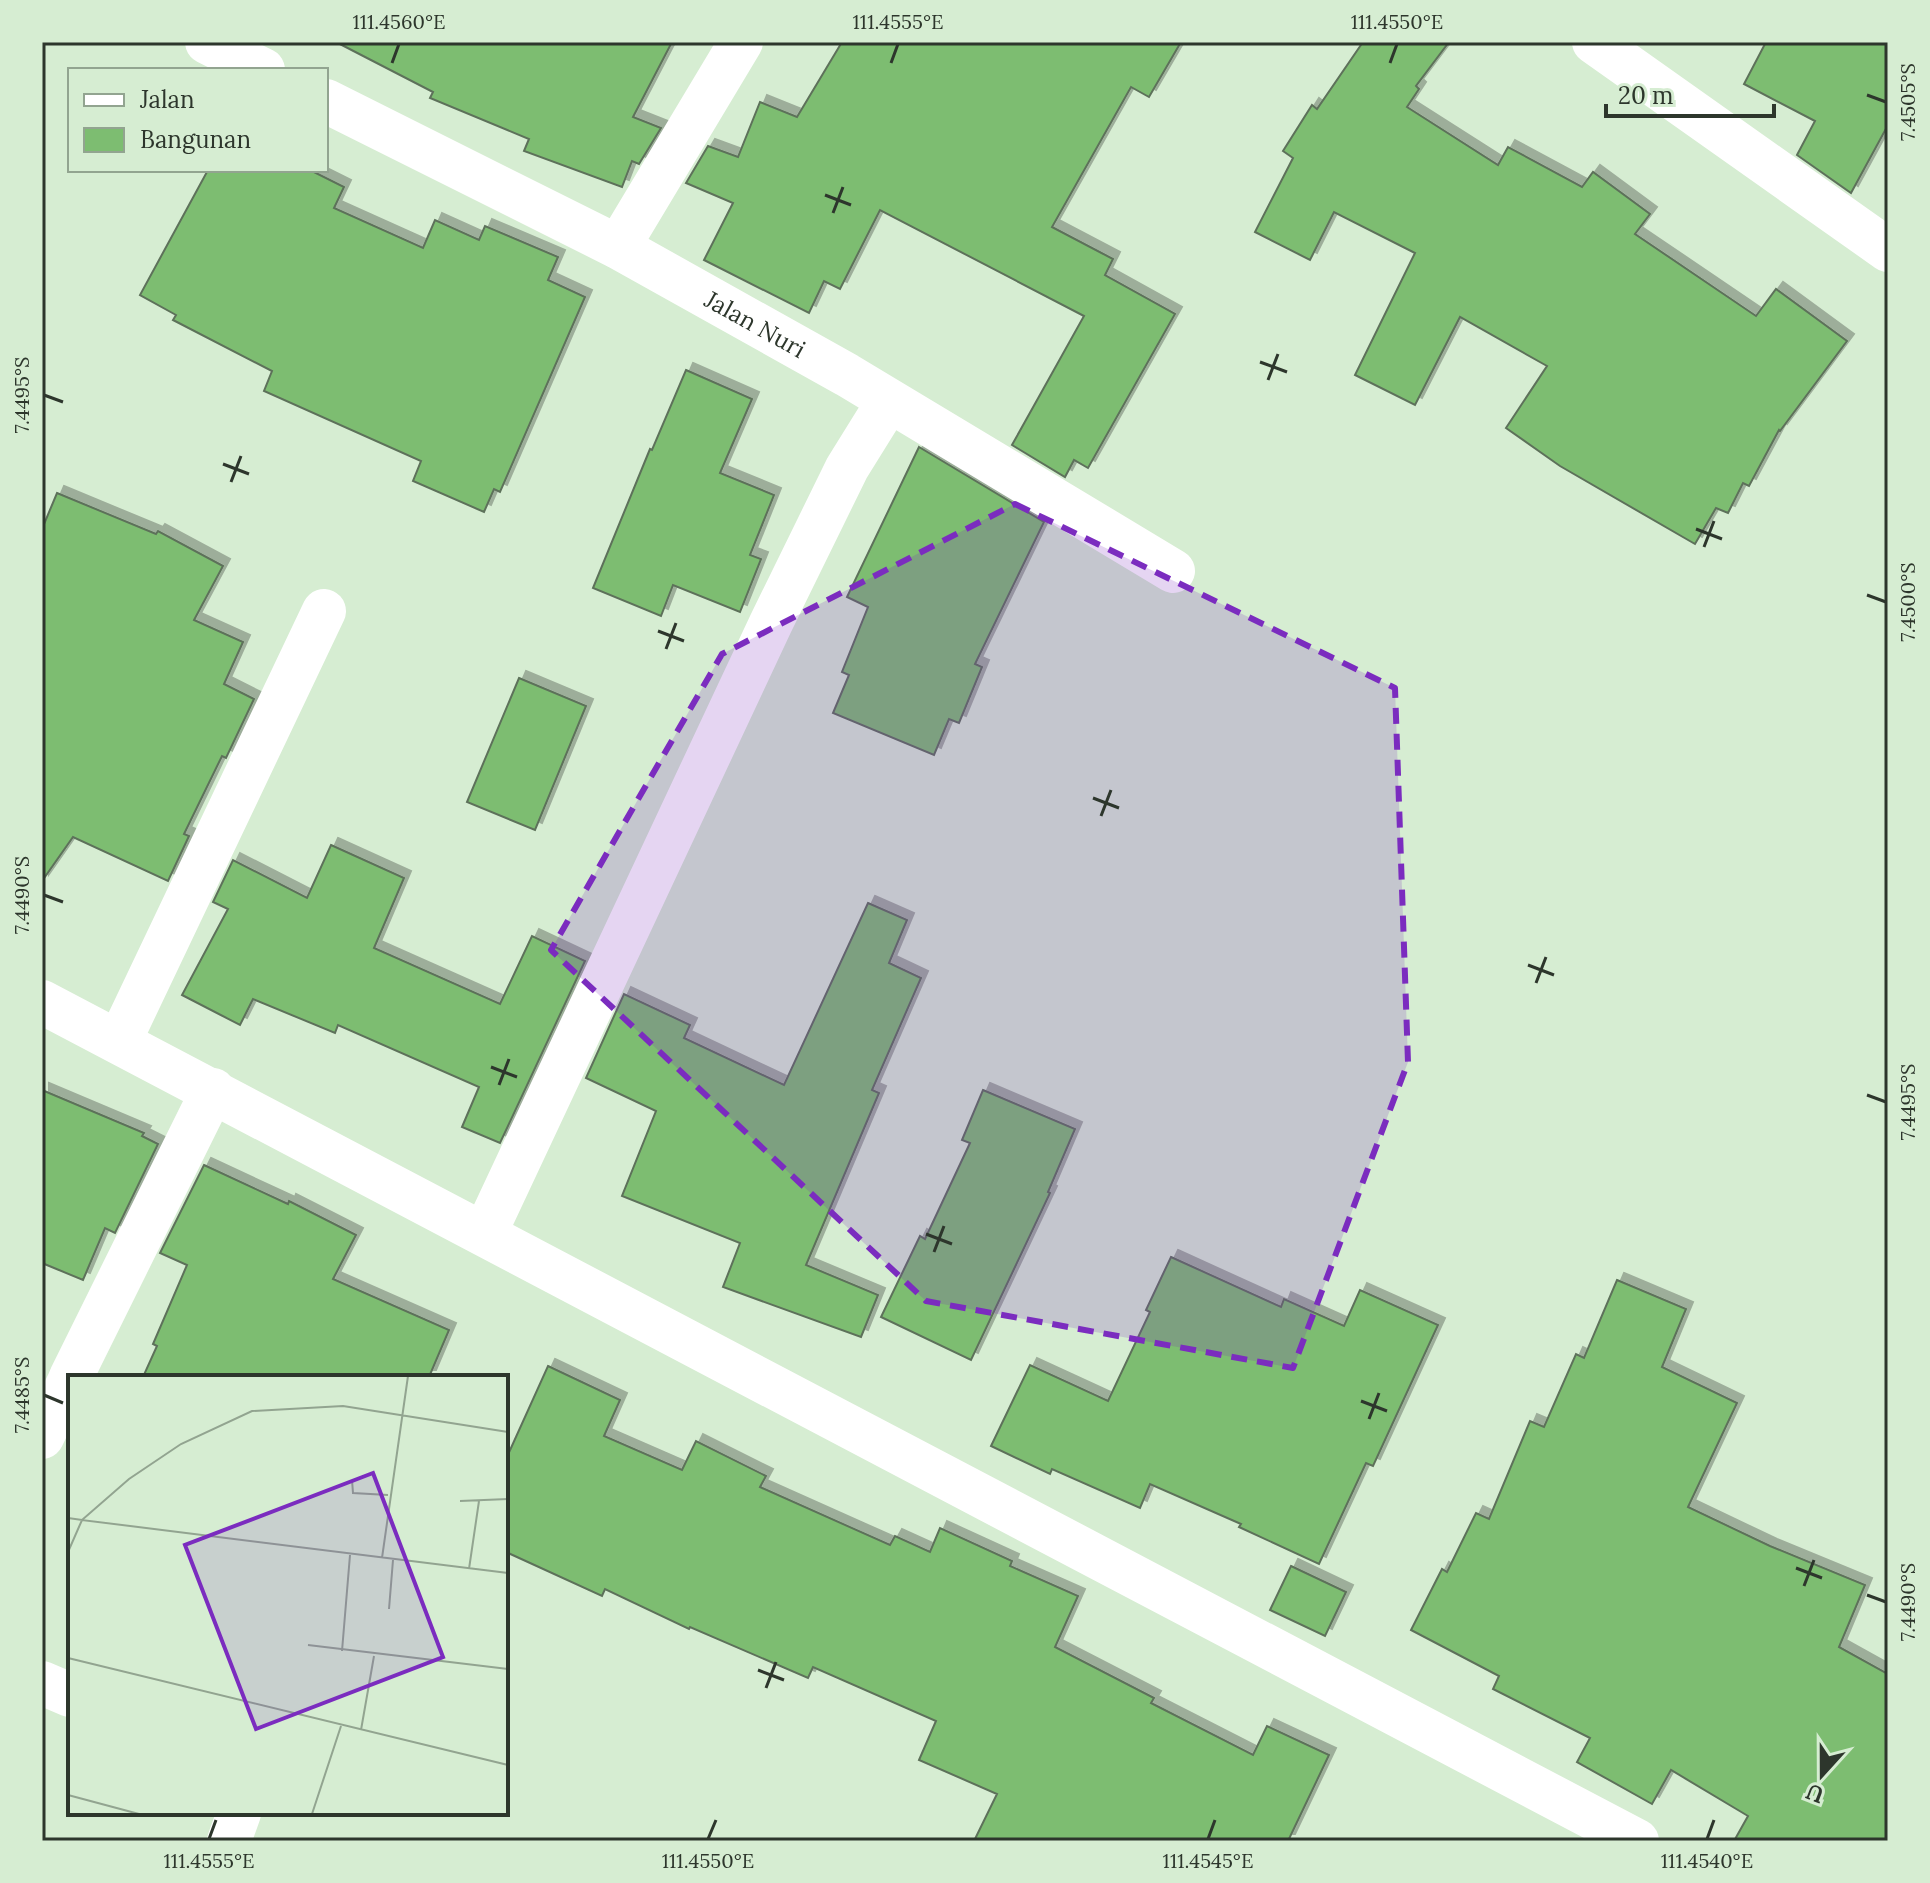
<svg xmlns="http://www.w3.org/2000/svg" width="1930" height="1883" font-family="Lora,serif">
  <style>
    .building { fill: #7dbd71; stroke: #5d715a; stroke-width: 2; filter: url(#shadow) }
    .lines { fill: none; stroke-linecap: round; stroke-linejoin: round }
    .street { stroke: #fff; stroke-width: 44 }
    .marked { fill: #7b2cbf; fill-opacity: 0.2; stroke: #7b2cbf; stroke-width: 6; stroke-dasharray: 16 10; stroke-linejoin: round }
    .ticks { fill: none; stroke: #2d362c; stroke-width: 3 }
    .labels { text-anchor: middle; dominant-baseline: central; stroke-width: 7; stroke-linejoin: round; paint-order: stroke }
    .street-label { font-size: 24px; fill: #2d362c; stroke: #d6edd2 }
    .inset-road { fill: none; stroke: #92a490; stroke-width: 2 }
    .view { fill: #7b2cbf; fill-opacity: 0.15; stroke: #7b2cbf; stroke-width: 4 }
    .inset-edge { fill: none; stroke: #2d362c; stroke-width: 4 }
    .neatline { fill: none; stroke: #2d362c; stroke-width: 3 }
    .ticks-label { font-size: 20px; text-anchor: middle; fill: #2d362c }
  </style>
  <defs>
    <filter id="shadow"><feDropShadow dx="7" dy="-7" stdDeviation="0" flood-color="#0004"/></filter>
  </defs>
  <rect width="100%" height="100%" fill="#d6edd2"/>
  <g class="building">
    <path d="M 336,42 L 672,42 L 633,117 L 661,128 L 639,164 L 632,161 L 622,187 L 524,151 L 529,139 L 430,98 L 433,92 Z"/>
    <path d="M 842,42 L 1181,42 L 1149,97 L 1131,87 L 1052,227 L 1113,259 L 1105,275 L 1175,314 L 1088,468 L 1074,460 L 1065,477 L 1012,445 L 1084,316 L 880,210 L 840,289 L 824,281 L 809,313 L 704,260 L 733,203 L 686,183 L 708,146 L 738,157 L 760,102 L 797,117 Z"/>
    <path d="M 1363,42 L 1449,42 L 1416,86 L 1419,89 L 1407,107 L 1498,165 L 1508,147 L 1582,187 L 1593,172 L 1650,214 L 1635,234 L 1756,316 L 1776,289 L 1847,341 L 1780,431 L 1779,430 L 1749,486 L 1743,483 L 1728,513 L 1716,508 L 1695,544 L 1560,466 L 1506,428 L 1547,366 L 1460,317 L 1415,405 L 1355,375 L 1415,253 L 1334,212 L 1310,260 L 1255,232 L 1293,158 L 1283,151 L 1312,105 L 1317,109 Z"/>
    <path d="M 1766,42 L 1888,42 L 1888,125 L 1851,193 L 1797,155 L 1815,121 L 1744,84 Z"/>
    <path d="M 208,170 L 310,170 L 344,187 L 334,208 L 423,248 L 435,220 L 479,240 L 485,226 L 558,257 L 548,280 L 585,297 L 500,492 L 494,489 L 484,512 L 413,481 L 421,461 L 264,391 L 272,371 L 173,320 L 176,315 L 140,295 Z"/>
    <path d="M 686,370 L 752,399 L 720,473 L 774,495 L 750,555 L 761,559 L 740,612 L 673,585 L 661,616 L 593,588 L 650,449 L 652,450 Z"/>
    <path d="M 919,447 L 1044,522 L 975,664 L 982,667 L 959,723 L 949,719 L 934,755 L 833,713 L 849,675 L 842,672 L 868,607 L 847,597 Z"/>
    <path d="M 57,493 L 156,534 L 158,531 L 223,566 L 194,620 L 243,642 L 224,684 L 254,699 L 226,758 L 222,756 L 184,834 L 189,836 L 168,881 L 73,837 L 42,881 L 42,529 Z"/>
    <path d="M 519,678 L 586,706 L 535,830 L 467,802 Z"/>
    <path d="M 331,845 L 404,878 L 374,948 L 500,1004 L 532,936 L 585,961 L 500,1143 L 462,1127 L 479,1087 L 338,1025 L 335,1033 L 253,999 L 240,1025 L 182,995 L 228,909 L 213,902 L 233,860 L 307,898 Z"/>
    <path d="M 868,903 L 907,920 L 889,963 L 921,978 L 872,1090 L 879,1093 L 806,1265 L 878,1295 L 861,1337 L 723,1287 L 740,1243 L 622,1196 L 656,1111 L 586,1078 L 624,994 L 690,1025 L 684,1038 L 784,1085 Z"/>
    <path d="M 42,1090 L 144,1133 L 142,1136 L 158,1144 L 115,1233 L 105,1228 L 83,1280 L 42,1263 Z"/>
    <path d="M 983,1090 L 1075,1129 L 1048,1192 L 1050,1193 L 971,1360 L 881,1317 L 920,1236 L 925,1239 L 970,1143 L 962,1140 Z"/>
    <path d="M 204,1165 L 288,1204 L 289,1201 L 356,1235 L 333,1279 L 449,1330 L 429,1377 L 143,1377 L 157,1346 L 153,1344 L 187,1265 L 160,1253 Z"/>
    <path d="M 1171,1257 L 1281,1307 L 1284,1299 L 1344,1326 L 1360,1290 L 1438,1325 L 1373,1466 L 1366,1463 L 1319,1564 L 1239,1527 L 1241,1524 L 1150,1484 L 1140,1508 L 1052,1469 L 1050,1474 L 991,1446 L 1030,1365 L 1108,1401 L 1150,1312 L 1146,1310 Z"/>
    <path d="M 1617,1280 L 1686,1309 L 1662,1367 L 1737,1403 L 1688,1507 L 1770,1546 L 1865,1585 L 1839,1647 L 1888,1674 L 1888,1841 L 1734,1841 L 1748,1816 L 1671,1770 L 1652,1804 L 1577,1762 L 1590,1738 L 1493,1689 L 1499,1676 L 1411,1630 L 1442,1569 L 1447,1572 L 1476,1513 L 1489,1519 L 1530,1421 L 1544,1427 L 1576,1354 L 1584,1358 Z"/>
    <path d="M 548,1366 L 620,1400 L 604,1436 L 682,1470 L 696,1441 L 766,1476 L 760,1487 L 890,1545 L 895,1536 L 930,1552 L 940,1528 L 1012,1561 L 1010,1566 L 1078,1596 L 1055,1647 L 1154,1698 L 1151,1703 L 1253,1755 L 1267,1726 L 1329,1755 L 1288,1841 L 974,1841 L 997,1794 L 919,1760 L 936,1721 L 813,1667 L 808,1678 L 690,1627 L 689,1629 L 605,1589 L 602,1596 L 506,1552 L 506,1459 Z"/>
    <path d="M 1291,1566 L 1346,1592 L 1325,1636 L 1270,1610 Z"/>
  </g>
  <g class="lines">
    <g class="street">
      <path d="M 207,42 L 263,70"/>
      <path d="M 1594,42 L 1888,250"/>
      <path id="s1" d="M 326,101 L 618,247 L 847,375 L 1173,571"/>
      <path d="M 618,247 L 741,42"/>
      <path d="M 42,1002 L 1637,1841"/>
      <path d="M 119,1042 L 324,611"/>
      <path d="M 485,1233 L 771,623 L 847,468 L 888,402"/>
      <path d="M 71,1377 L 213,1090"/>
      <path d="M 42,1437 L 70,1380"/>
      <path d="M 42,1683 L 70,1695"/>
      <path d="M 229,1841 L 239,1813"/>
    </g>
  </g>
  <path class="marked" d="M 1015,504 L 1395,688 L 1408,1062 L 1293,1368 L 926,1301 L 551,950 L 722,654 Z"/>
  <path class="ticks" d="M 392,63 L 399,44M 891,63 L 898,44M 1390,63 L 1397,44M 1867,95 L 1886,102M 825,195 L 851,205M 833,213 L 843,187M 1260,362 L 1287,372M 1268,380 L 1278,354M 44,395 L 63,402M 223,464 L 249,474M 231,482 L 241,456M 1696,529 L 1722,539M 1704,547 L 1714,521M 1867,595 L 1886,602M 658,631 L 684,641M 666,649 L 676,623M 1093,798 L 1119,808M 1101,816 L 1111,790M 44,895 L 63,902M 1528,965 L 1554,975M 1536,983 L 1546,957M 491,1067 L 517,1077M 499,1085 L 509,1059M 1867,1095 L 1886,1102M 926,1234 L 952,1244M 934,1252 L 944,1226M 44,1395 L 63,1403M 1361,1401 L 1387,1411M 1369,1419 L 1379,1393M 1796,1568 L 1822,1578M 1804,1586 L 1814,1560M 1867,1595 L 1886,1602M 758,1670 L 784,1680M 766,1688 L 776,1662M 209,1839 L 216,1820M 708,1839 L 716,1820M 1208,1839 L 1215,1820M 1707,1839 L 1714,1820"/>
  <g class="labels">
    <g class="street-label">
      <text stroke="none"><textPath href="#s1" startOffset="484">Jalan Nuri</textPath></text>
    </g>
  </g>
  <g transform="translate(68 1375)">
    <rect width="440" height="440" fill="#d6edd2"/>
    <path class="inset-road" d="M 439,88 L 439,57M 284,105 L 285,118 L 320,120M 392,126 L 440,124M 0,143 L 14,145 L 61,104 L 113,69 L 184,36 L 275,31 L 440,57M 0,177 L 14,145 L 440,198M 314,183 L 340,1M 401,194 L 411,126M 321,234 L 325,185M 240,270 L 440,294M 274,276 L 282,180M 0,283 L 440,390M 293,355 L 306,281M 0,420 L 71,439M 244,439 L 273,351"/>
    <path class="view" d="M 305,98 L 375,282 L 188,354 L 117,170 Z"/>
    <rect width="440" height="440" class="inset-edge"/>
  </g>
  <rect width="1930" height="1883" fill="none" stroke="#d6edd2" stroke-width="88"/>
  <rect x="68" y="68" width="260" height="104" fill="#d6edd2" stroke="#92a490" stroke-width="2"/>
  <rect x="84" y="94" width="40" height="12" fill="#ffffff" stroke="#92a490" stroke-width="2"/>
  <text x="140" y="108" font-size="24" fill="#2d362c">Jalan</text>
  <rect x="84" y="128" width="40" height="24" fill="#7dbd71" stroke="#92a490" stroke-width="2"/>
  <text x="140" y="148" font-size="24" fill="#2d362c">Bangunan</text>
  <g transform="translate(1822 1775) rotate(201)" stroke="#d6edd2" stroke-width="6" paint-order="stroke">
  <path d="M0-6L14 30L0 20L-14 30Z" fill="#2d362c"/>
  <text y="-12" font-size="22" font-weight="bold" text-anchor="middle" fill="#2d362c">U</text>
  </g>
  <path d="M1606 104v12h168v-12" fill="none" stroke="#2d362c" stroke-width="4"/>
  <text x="1618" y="104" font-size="24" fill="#2d362c" stroke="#d6edd2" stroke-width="6" paint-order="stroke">20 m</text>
  <rect x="44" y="44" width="1842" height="1795" class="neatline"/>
  <g class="ticks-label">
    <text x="399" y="29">111.4560°E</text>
    <text x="898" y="29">111.4555°E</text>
    <text x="1397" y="29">111.4550°E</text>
    <text transform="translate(1908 102) rotate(-90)" y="7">7.4505°S</text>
    <text transform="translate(22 395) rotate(-90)" y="7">7.4495°S</text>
    <text transform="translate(1908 602) rotate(-90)" y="7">7.4500°S</text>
    <text transform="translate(22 895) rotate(-90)" y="7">7.4490°S</text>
    <text transform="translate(1908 1102) rotate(-90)" y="7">7.4495°S</text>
    <text transform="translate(22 1395) rotate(-90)" y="7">7.4485°S</text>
    <text transform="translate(1908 1602) rotate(-90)" y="7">7.4490°S</text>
    <text x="209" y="1868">111.4555°E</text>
    <text x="708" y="1868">111.4550°E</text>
    <text x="1208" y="1868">111.4545°E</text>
    <text x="1707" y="1868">111.4540°E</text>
  </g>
</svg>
